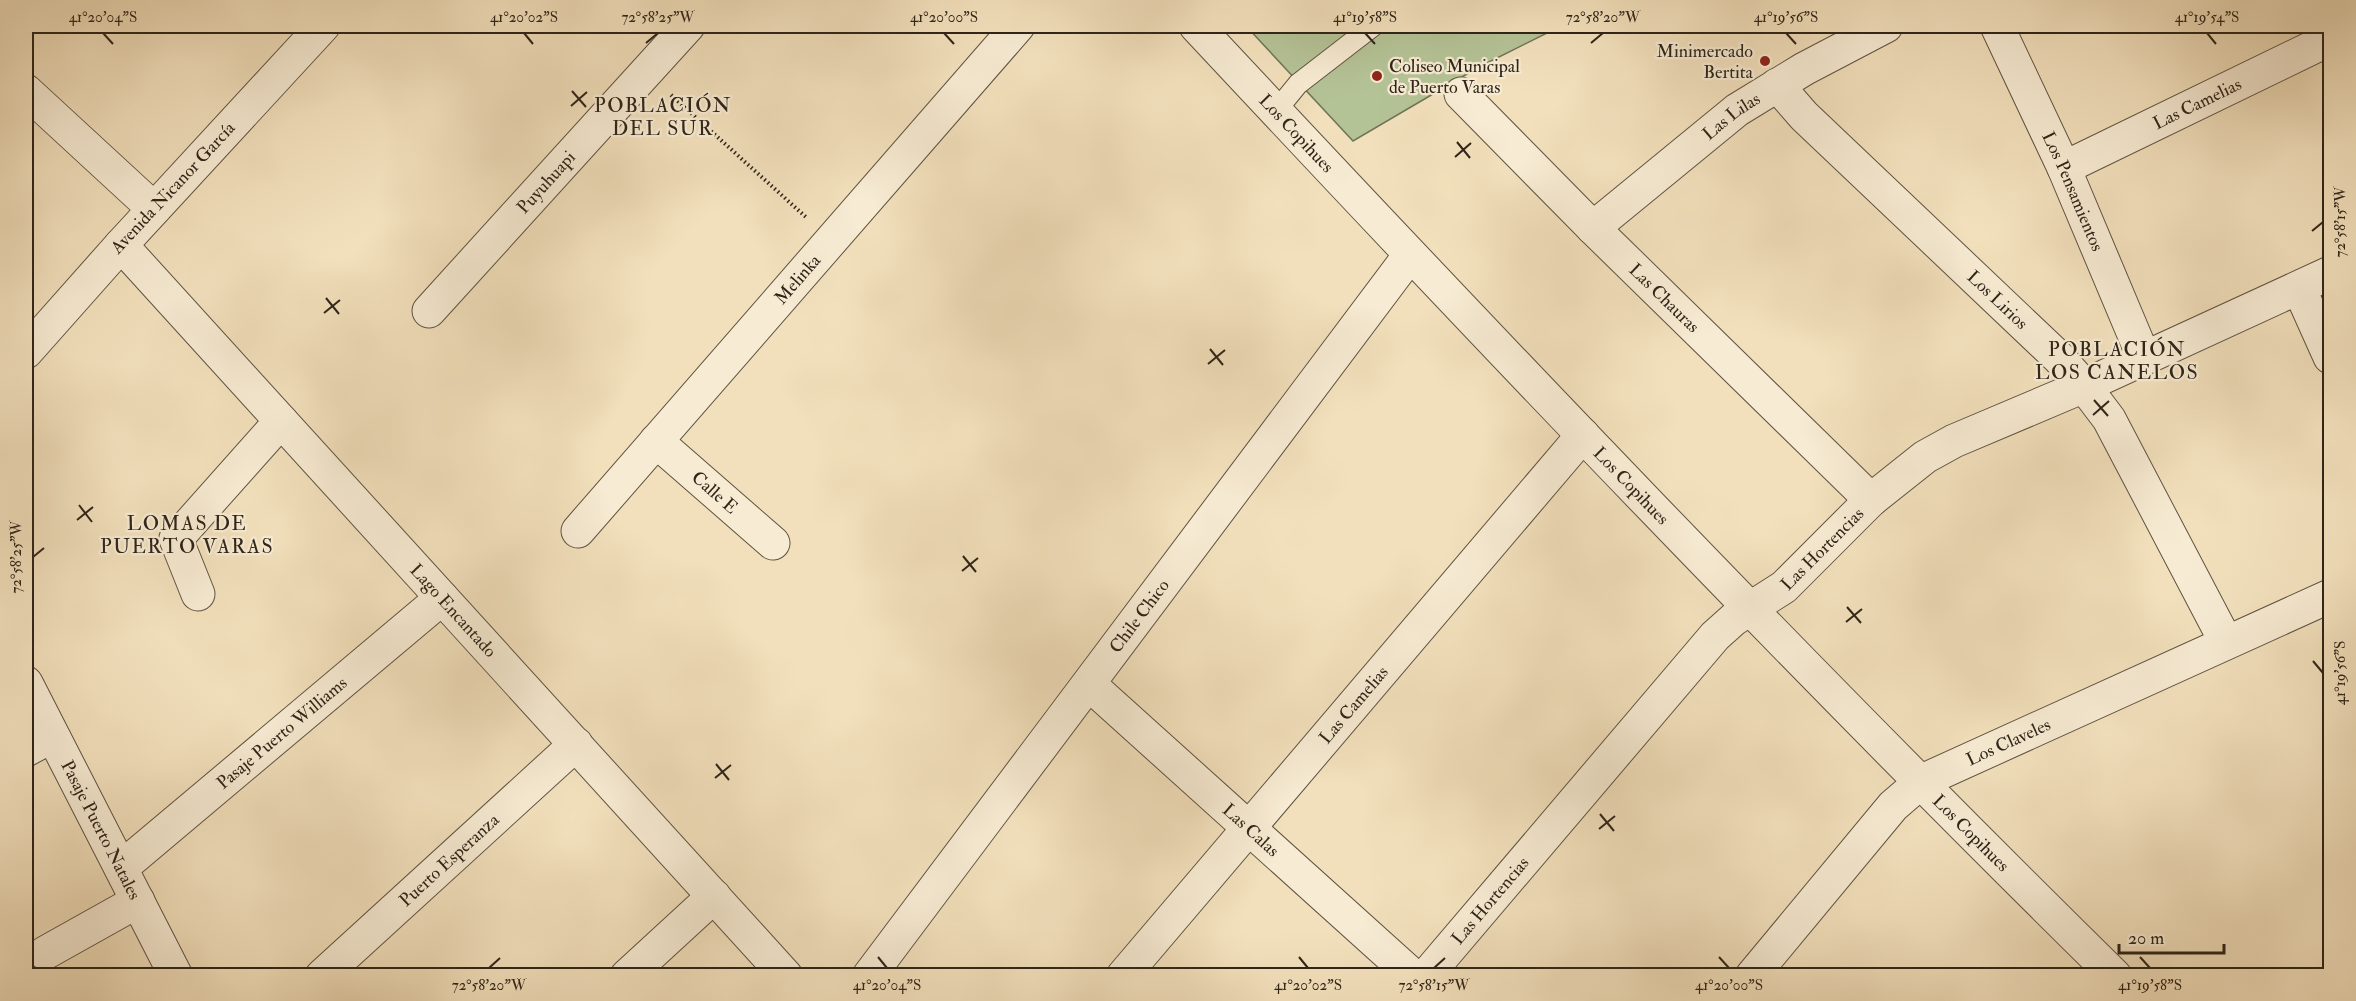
<svg xmlns="http://www.w3.org/2000/svg" width="2356" height="1001" font-family="'IM FELL Double Pica',serif">
  <style>
    .pitch { fill: #b4c396; stroke: #717457; stroke-width: 1.5 }
    .lines { fill: none; stroke-linecap: round; stroke-linejoin: round }
    .service-casing { stroke: #5f5341; stroke-width: 22 }
    .minor-casing { stroke: #5f5341; stroke-width: 35 }
    .tertiary-casing { stroke: #5f5341; stroke-width: 35 }
    .path { stroke: #2e2418; stroke-width: 4; stroke-dasharray: 1.5 3; stroke-linecap: butt }
    .service { stroke: #f7ebd3; stroke-width: 20 }
    .minor { stroke: #f7ebd3; stroke-width: 33 }
    .tertiary { stroke: #f7ebd3; stroke-width: 33 }
    .ticks { fill: none; stroke: #2e2418; stroke-width: 2 }
    .poi-dot { fill: #8f2418; stroke: #f7ebd3; stroke-width: 2 }
    .labels { text-anchor: middle; dominant-baseline: central; stroke-width: 4.5; stroke-linejoin: round; paint-order: stroke }
    .poi-label { font-size: 18px; fill: #2e2418; stroke: #f7ebd3; text-anchor: end }
    .street-label { font-size: 18px; fill: #2e2418; stroke: #f7ebd3 }
    .neighbourhood-label { font-size: 20px; letter-spacing: 1.5px; fill: #2e2418; stroke: #f7ebd3 }
    .neatline { fill: none; stroke: #2e2418; stroke-width: 2 }
    .ticks-label { font-size: 15px; text-anchor: middle; fill: #2e2418 }
  </style>
  <rect width="100%" height="100%" fill="#f2e0bc"/>
  <filter id="stains"><feTurbulence type="fractalNoise" baseFrequency=".00333" numOctaves="4"/><feColorMatrix values="0 0 0 0 .2 0 0 0 0 .09 0 0 0 0 .02 0 0 0 .5 -.17"/></filter>
  <radialGradient id="worn" r=".72"><stop offset=".6" stop-color="#630" stop-opacity="0"/><stop offset="1" stop-color="#630" stop-opacity=".3"/></radialGradient>
  <path class="pitch" d="M 1246,26 L 1561,26 L 1479,67 L 1353,141 Z"/>
  <g class="lines">
    <defs>
      <path id="service" d="M 1276,111 L 1298,84 L 1373,26"/>
      <g id="minor">
        <path id="s1" d="M 1196,26 C 1497,348 1801,667 2115,976"/>
        <path id="s2" d="M 1997,26 L 2064,168 L 2144,358"/>
        <path id="s3" d="M 1777,85 L 1804,116 L 2059,358 L 2084,386 L 2109,419 L 2226,642"/>
        <path d="M 26,91 L 154,209"/>
        <path id="s4" d="M 1461,94 L 1593,228 L 1871,500"/>
        <path id="s5" d="M 2064,168 L 2330,39"/>
        <path id="s6" d="M 1593,228 L 1737,110 L 1804,69 L 1886,26"/>
        <path d="M 2299,288 L 2330,357"/>
        <path id="s7" d="M 429,311 L 688,26"/>
        <path d="M 26,352 L 121,245"/>
        <path id="s8" d="M 656,441 L 773,543"/>
        <path id="s9" d="M 578,531 L 1018,26"/>
        <path d="M 198,594 L 176,539 L 281,421"/>
        <path id="s10" d="M 26,683 L 176,976"/>
        <path id="s11" d="M 1089,684 L 1413,976"/>
        <path d="M 26,750 L 52,736"/>
        <path id="s12" d="M 121,868 L 442,598"/>
        <path d="M 45,953 L 138,901"/>
        <path id="s13" d="M 322,976 L 576,744"/>
        <path d="M 627,976 L 714,896"/>
        <path id="s14" d="M 869,976 L 1410,255"/>
        <path id="s15" d="M 1123,976 L 1583,435"/>
        <path id="s16" d="M 1426,976 L 1715,636 L 1734,619 L 1784,587 L 1871,500 L 1925,457 L 1954,441 L 2084,386 L 2330,273"/>
        <path id="s17" d="M 1752,976 L 1893,806 L 1922,781 L 2330,596"/>
      </g>
      <g id="tertiary">
        <path id="s18" d="M 323,26 L 121,245 L 786,976"/>
      </g>
    </defs>
    <use href="#service" class="service-casing"/>
    <use href="#minor" class="minor-casing"/>
    <use href="#tertiary" class="tertiary-casing"/>
    <path class="path" d="M 671,95 L 807,218"/>
    <use href="#service" class="service"/>
    <use href="#minor" class="minor"/>
    <use href="#tertiary" class="tertiary"/>
  </g>
  <path class="ticks" d="M 103,33 L 113,44M 524,33 L 533,44M 944,33 L 954,44M 1365,33 L 1375,44M 1786,33 L 1796,44M 2207,33 L 2216,44M 646,43 L 658,33M 1591,43 L 1603,33M 572,91 L 586,107M 571,106 L 587,92M 1457,142 L 1470,158M 1455,157 L 1471,143M 2312,231 L 2323,222M 326,298 L 339,314M 324,313 L 340,300M 1210,349 L 1223,365M 1208,364 L 1225,350M 2094,400 L 2108,416M 2093,415 L 2109,401M 79,505 L 92,522M 77,520 L 93,507M 963,556 L 976,572M 33,557 L 44,548M 962,571 L 978,558M 1847,607 L 1861,623M 1846,622 L 1862,609M 2313,661 L 2323,673M 716,764 L 729,780M 715,778 L 731,765M 1600,814 L 1614,831M 1599,829 L 1615,816M 878,957 L 887,968M 1299,957 L 1308,968M 1719,957 L 1729,968M 2140,957 L 2150,968M 489,968 L 500,958M 1434,968 L 1445,958"/>
  <g class="poi-dot">
    <circle cx="1765" cy="61" r="6"/>
    <circle cx="1377" cy="76" r="6"/>
  </g>
  <g class="labels">
    <g class="poi-label">
      <text x="1753" y="51">Minimercado<tspan x="1753" dy="21">Bertita</tspan></text>
      <text x="1389" y="66" text-anchor="start">Coliseo Municipal<tspan x="1389" dy="21">de Puerto Varas</tspan></text>
    </g>
    <g class="street-label">
      <text stroke="none"><textPath href="#s5" startOffset="148">Las Camelias</textPath></text>
      <text stroke="none"><textPath href="#s6" startOffset="178">Las Lilas</textPath></text>
      <text stroke="none"><textPath href="#s1" startOffset="147">Los Copihues</textPath></text>
      <text stroke="none"><textPath href="#s7" startOffset="174">Puyuhuapi</textPath></text>
      <text transform="translate(173 188) rotate(-47)">Avenida Nicanor García</text>
      <text stroke="none"><textPath href="#s2" startOffset="182">Los Pensamientos</textPath></text>
      <text stroke="none"><textPath href="#s9" startOffset="334">Melinka</textPath></text>
      <text stroke="none"><textPath href="#s4" startOffset="288">Las Chauras</textPath></text>
      <text stroke="none"><textPath href="#s3" startOffset="308">Los Lirios</textPath></text>
      <text stroke="none"><textPath href="#s1" startOffset="633">Los Copihues</textPath></text>
      <text stroke="none"><textPath href="#s8" startOffset="78">Calle E</textPath></text>
      <text stroke="none"><textPath href="#s16" startOffset="585">Las Hortencias</textPath></text>
      <text stroke="none"><textPath href="#s18" startOffset="792">Lago Encantado</textPath></text>
      <text stroke="none"><textPath href="#s14" startOffset="450">Chile Chico</textPath></text>
      <text stroke="none"><textPath href="#s15" startOffset="356">Las Camelias</textPath></text>
      <text stroke="none"><textPath href="#s12" startOffset="210">Pasaje Puerto Williams</textPath></text>
      <text stroke="none"><textPath href="#s17" startOffset="354">Los Claveles</textPath></text>
      <text stroke="none"><textPath href="#s10" startOffset="165">Pasaje Puerto Natales</textPath></text>
      <text stroke="none"><textPath href="#s11" startOffset="218">Las Calas</textPath></text>
      <text stroke="none"><textPath href="#s1" startOffset="1119">Los Copihues</textPath></text>
      <text stroke="none"><textPath href="#s13" startOffset="172">Puerto Esperanza</textPath></text>
      <text stroke="none"><textPath href="#s16" startOffset="99">Las Hortencias</textPath></text>
    </g>
    <g class="neighbourhood-label">
      <text x="663" y="105">POBLACIÓN<tspan x="663" dy="23">DEL SUR</tspan></text>
      <text x="2117" y="349">POBLACIÓN<tspan x="2117" dy="23">LOS CANELOS</tspan></text>
      <text x="187" y="523">LOMAS DE<tspan x="187" dy="23">PUERTO VARAS</tspan></text>
    </g>
  </g>
  <rect width="2356" height="1001" fill="none" stroke="#f2e0bc" stroke-width="66"/>
  <path d="M2119 944v9h105v-9" fill="none" stroke="#2e2418" stroke-width="3"/>
  <text x="2128" y="944" font-size="18" fill="#2e2418" stroke="#f7ebd3" stroke-width="4.5" paint-order="stroke">20 m</text>
  <rect x="33" y="33" width="2290" height="935" class="neatline"/>
  <g class="ticks-label">
    <text x="103" y="22">41°20'04"S</text>
    <text x="524" y="22">41°20'02"S</text>
    <text x="658" y="22">72°58'25"W</text>
    <text x="944" y="22">41°20'00"S</text>
    <text x="1365" y="22">41°19'58"S</text>
    <text x="1603" y="22">72°58'20"W</text>
    <text x="1786" y="22">41°19'56"S</text>
    <text x="2207" y="22">41°19'54"S</text>
    <text transform="translate(2340 222) rotate(-90)" y="5">72°58'15"W</text>
    <text transform="translate(16 557) rotate(-90)" y="5">72°58'25"W</text>
    <text transform="translate(2340 673) rotate(-90)" y="5">41°19'56"S</text>
    <text x="489" y="990">72°58'20"W</text>
    <text x="887" y="990">41°20'04"S</text>
    <text x="1308" y="990">41°20'02"S</text>
    <text x="1434" y="990">72°58'15"W</text>
    <text x="1729" y="990">41°20'00"S</text>
    <text x="2150" y="990">41°19'58"S</text>
  </g>
  <rect width="100%" height="100%" filter="url(#stains)"/>
  <rect width="100%" height="100%" fill="url(#worn)"/>
</svg>
